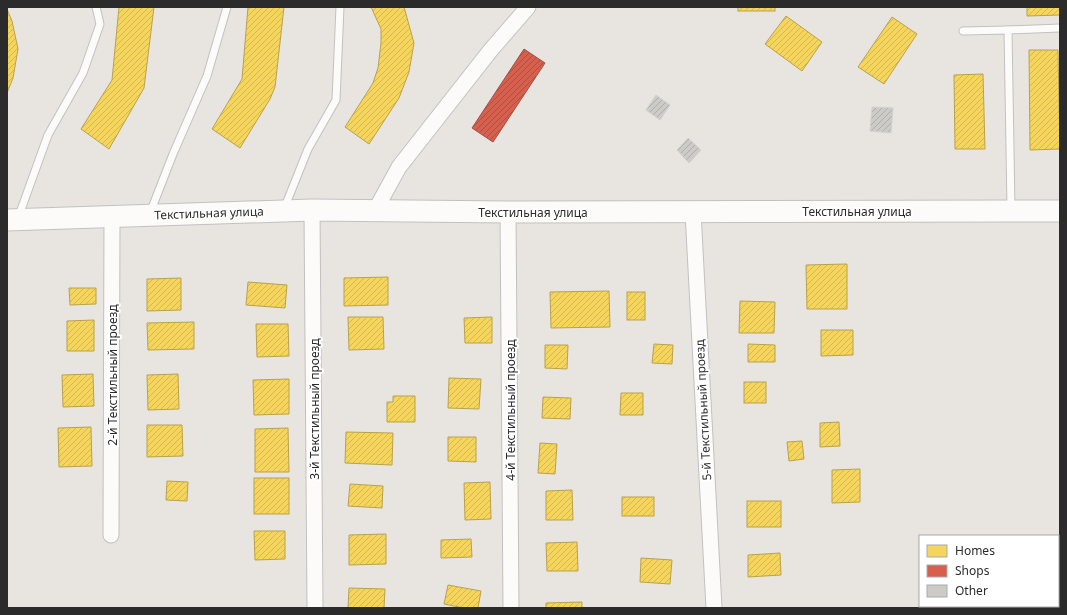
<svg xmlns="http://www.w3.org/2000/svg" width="1067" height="615" font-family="'Noto Sans',sans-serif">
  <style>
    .homes { fill: url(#homes-hatch); stroke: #b9a24d }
    .shops { fill: url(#shops-hatch); stroke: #a35043 }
    .building { fill: url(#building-hatch); stroke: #d3d1cd }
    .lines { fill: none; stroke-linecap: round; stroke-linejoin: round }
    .service-casing { stroke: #c2c1c1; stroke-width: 9 }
    .minor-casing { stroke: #c2c1c1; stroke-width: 17 }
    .secondary-casing { stroke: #c2c1c1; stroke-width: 23 }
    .service { stroke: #fcfbfa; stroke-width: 7 }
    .minor { stroke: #fcfbfa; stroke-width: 15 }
    .secondary { stroke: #fcfbfa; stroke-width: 21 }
    .labels { text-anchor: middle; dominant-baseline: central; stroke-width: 4; stroke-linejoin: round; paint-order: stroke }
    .street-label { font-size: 12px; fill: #2b2b2b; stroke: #fff }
  </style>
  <defs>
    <pattern id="homes-hatch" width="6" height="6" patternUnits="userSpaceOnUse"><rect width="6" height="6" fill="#f6d55c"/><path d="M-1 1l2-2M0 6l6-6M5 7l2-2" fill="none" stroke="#d3b750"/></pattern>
    <pattern id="shops-hatch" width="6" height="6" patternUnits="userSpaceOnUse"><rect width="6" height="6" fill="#d6604d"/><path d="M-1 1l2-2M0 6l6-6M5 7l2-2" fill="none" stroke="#ae4f40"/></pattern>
    <pattern id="building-hatch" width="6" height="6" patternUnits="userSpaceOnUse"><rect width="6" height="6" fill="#cdcbc8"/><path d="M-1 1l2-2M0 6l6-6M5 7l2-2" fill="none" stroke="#b0aeac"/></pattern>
  </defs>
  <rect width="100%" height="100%" fill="#e8e5e1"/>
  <g class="homes">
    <path d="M 119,7 L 154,7 L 144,88 L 109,149 L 81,129 L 112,80 Z"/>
    <path d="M 248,7 L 284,7 L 275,87 L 270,99 L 240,148 L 212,129 L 242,79 Z"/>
    <path d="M 371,7 L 404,7 L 414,43 L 409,72 L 399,98 L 369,144 L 345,127 L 373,83 L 378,68 L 381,43 L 381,29 Z"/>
    <rect x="738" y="7" width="37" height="4"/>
    <path d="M 1027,7 L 1060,7 L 1060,15 L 1027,16 Z"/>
    <path d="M 7,9 L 12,21 L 18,49 L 13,78 L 7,93 Z"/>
    <path d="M 786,16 L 822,42 L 802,71 L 765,44 Z"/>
    <path d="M 892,17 L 917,34 L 884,84 L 858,67 Z"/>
    <path d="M 1029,50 L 1058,50 L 1060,149 L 1030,150 Z"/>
    <path d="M 983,74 L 985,149 L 955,149 L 954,75 Z"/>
    <path d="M 847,264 L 847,309 L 807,309 L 806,265 Z"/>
    <path d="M 388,277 L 388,305 L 344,306 L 344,278 Z"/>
    <path d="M 181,278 L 181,310 L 147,311 L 147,279 Z"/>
    <path d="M 248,282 L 287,285 L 285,308 L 246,305 Z"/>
    <path d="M 69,288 L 96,288 L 96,304 L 70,305 Z"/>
    <path d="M 609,291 L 610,327 L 551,328 L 550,292 Z"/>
    <rect x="627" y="292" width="18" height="28"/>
    <path d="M 740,301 L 775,302 L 774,333 L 739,333 Z"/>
    <path d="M 348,317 L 383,317 L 384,349 L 349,350 Z"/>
    <path d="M 492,317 L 492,343 L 465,343 L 464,318 Z"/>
    <path d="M 94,320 L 94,351 L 67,351 L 67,321 Z"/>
    <path d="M 194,322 L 194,349 L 148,350 L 147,323 Z"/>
    <path d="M 256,324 L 288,324 L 289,356 L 257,357 Z"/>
    <path d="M 821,330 L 853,330 L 853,355 L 821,356 Z"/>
    <path d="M 654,344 L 673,345 L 672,364 L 652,363 Z"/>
    <path d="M 748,344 L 775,345 L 775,362 L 748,362 Z"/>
    <path d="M 545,345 L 568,345 L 567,369 L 545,368 Z"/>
    <path d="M 93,374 L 94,406 L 63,407 L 62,375 Z"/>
    <path d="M 178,374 L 179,409 L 148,410 L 147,375 Z"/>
    <path d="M 449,378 L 481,379 L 479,409 L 448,408 Z"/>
    <path d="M 289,379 L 289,414 L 254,415 L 253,380 Z"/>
    <rect x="744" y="382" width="22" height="21"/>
    <path d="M 621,393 L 643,393 L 643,415 L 620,415 Z"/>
    <path d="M 393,396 L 415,396 L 415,422 L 387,422 L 387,402 L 393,402 Z"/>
    <path d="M 543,397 L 571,398 L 570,419 L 542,418 Z"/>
    <path d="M 839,422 L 840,446 L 820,447 L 820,423 Z"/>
    <path d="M 147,425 L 182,425 L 183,456 L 147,457 Z"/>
    <path d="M 91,427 L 92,466 L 59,467 L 58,428 Z"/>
    <path d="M 288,428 L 289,472 L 255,472 L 255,429 Z"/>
    <path d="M 346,432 L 393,433 L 392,465 L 345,463 Z"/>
    <path d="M 448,437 L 476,437 L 476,462 L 448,461 Z"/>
    <path d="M 802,441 L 804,459 L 789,461 L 787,442 Z"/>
    <path d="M 540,443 L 557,444 L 555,474 L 538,473 Z"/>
    <path d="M 860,469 L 860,502 L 832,503 L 832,470 Z"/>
    <rect x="254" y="478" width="35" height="36"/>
    <path d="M 167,481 L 188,482 L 187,501 L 166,500 Z"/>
    <path d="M 490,482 L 491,519 L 465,520 L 464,483 Z"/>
    <path d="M 350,484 L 383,486 L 382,508 L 348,506 Z"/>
    <path d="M 572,490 L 573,520 L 546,520 L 546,491 Z"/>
    <rect x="622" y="497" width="32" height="19"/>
    <rect x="747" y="501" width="34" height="26"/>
    <path d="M 254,531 L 285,531 L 285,559 L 255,560 Z"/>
    <path d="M 386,534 L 386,564 L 349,565 L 349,535 Z"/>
    <path d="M 471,539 L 472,557 L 441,558 L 441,540 Z"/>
    <path d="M 577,542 L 578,571 L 547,571 L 546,543 Z"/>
    <path d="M 780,553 L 781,575 L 748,577 L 748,555 Z"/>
    <path d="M 641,558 L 672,560 L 670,584 L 640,582 Z"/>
    <path d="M 448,585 L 481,591 L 478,608 L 464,608 L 444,604 Z"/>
    <path d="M 349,588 L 385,589 L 384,608 L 348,608 Z"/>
    <path d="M 582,602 L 582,608 L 546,608 L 546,603 Z"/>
  </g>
  <path class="shops" d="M 524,49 L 545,63 L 493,142 L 472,128 Z"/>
  <g class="building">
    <path d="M 656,95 L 670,105 L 660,120 L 646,110 Z"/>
    <path d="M 872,107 L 893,108 L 891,133 L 870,131 Z"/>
    <path d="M 688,138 L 701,150 L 689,163 L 677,150 Z"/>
  </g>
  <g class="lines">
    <defs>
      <g id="service">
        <path d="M 963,31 L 1008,30"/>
        <path d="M 284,209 L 308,149 L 336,100 L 340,7"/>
        <path d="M 1011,209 L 1008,30 L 1060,28"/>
        <path d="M 150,213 L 173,154 L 207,76 L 227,7"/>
        <path d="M 18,218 L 48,135 L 83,73 L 100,24 L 96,7"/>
      </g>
      <g id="minor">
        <path d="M 376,209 L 399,167 L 490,51 L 528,7"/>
        <path d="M 312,210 L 315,608"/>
        <path d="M 508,212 L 511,608"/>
        <path d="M 693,212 L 714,608"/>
        <path d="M 111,535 L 112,216"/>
      </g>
      <path id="secondary" d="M 7,220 L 312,210 L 508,212 L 1060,211"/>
    </defs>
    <use href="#service" class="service-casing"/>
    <use href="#minor" class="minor-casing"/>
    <use href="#secondary" class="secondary-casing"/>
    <use href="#service" class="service"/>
    <use href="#minor" class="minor"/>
    <use href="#secondary" class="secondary"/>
  </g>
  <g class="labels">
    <g class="street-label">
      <text x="857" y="211">Текстильная улица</text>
      <text x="533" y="212">Текстильная улица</text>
      <text transform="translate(209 213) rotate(-2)">Текстильная улица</text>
      <text transform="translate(112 375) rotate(-90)">2-й Текстильный проезд</text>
      <text transform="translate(314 409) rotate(-90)">3-й Текстильный проезд</text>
      <text transform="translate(510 410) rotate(-90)">4-й Текстильный проезд</text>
      <text transform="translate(703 410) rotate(-93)">5-й Текстильный проезд</text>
    </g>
  </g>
  <rect width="1067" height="615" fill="none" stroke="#2b2b2b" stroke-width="16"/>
  <rect x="919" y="535" width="140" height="72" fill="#ffffff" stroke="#aaaaaa"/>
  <rect x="927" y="545" width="20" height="12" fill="#f6d55c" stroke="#aaaaaa"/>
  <text x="955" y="555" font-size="12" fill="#2b2b2b">Homes</text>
  <rect x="927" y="565" width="20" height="12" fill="#d6604d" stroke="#aaaaaa"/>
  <text x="955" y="575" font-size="12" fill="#2b2b2b">Shops</text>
  <rect x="927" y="585" width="20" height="12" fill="#cdcbc8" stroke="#aaaaaa"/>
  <text x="955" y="595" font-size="12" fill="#2b2b2b">Other</text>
</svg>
